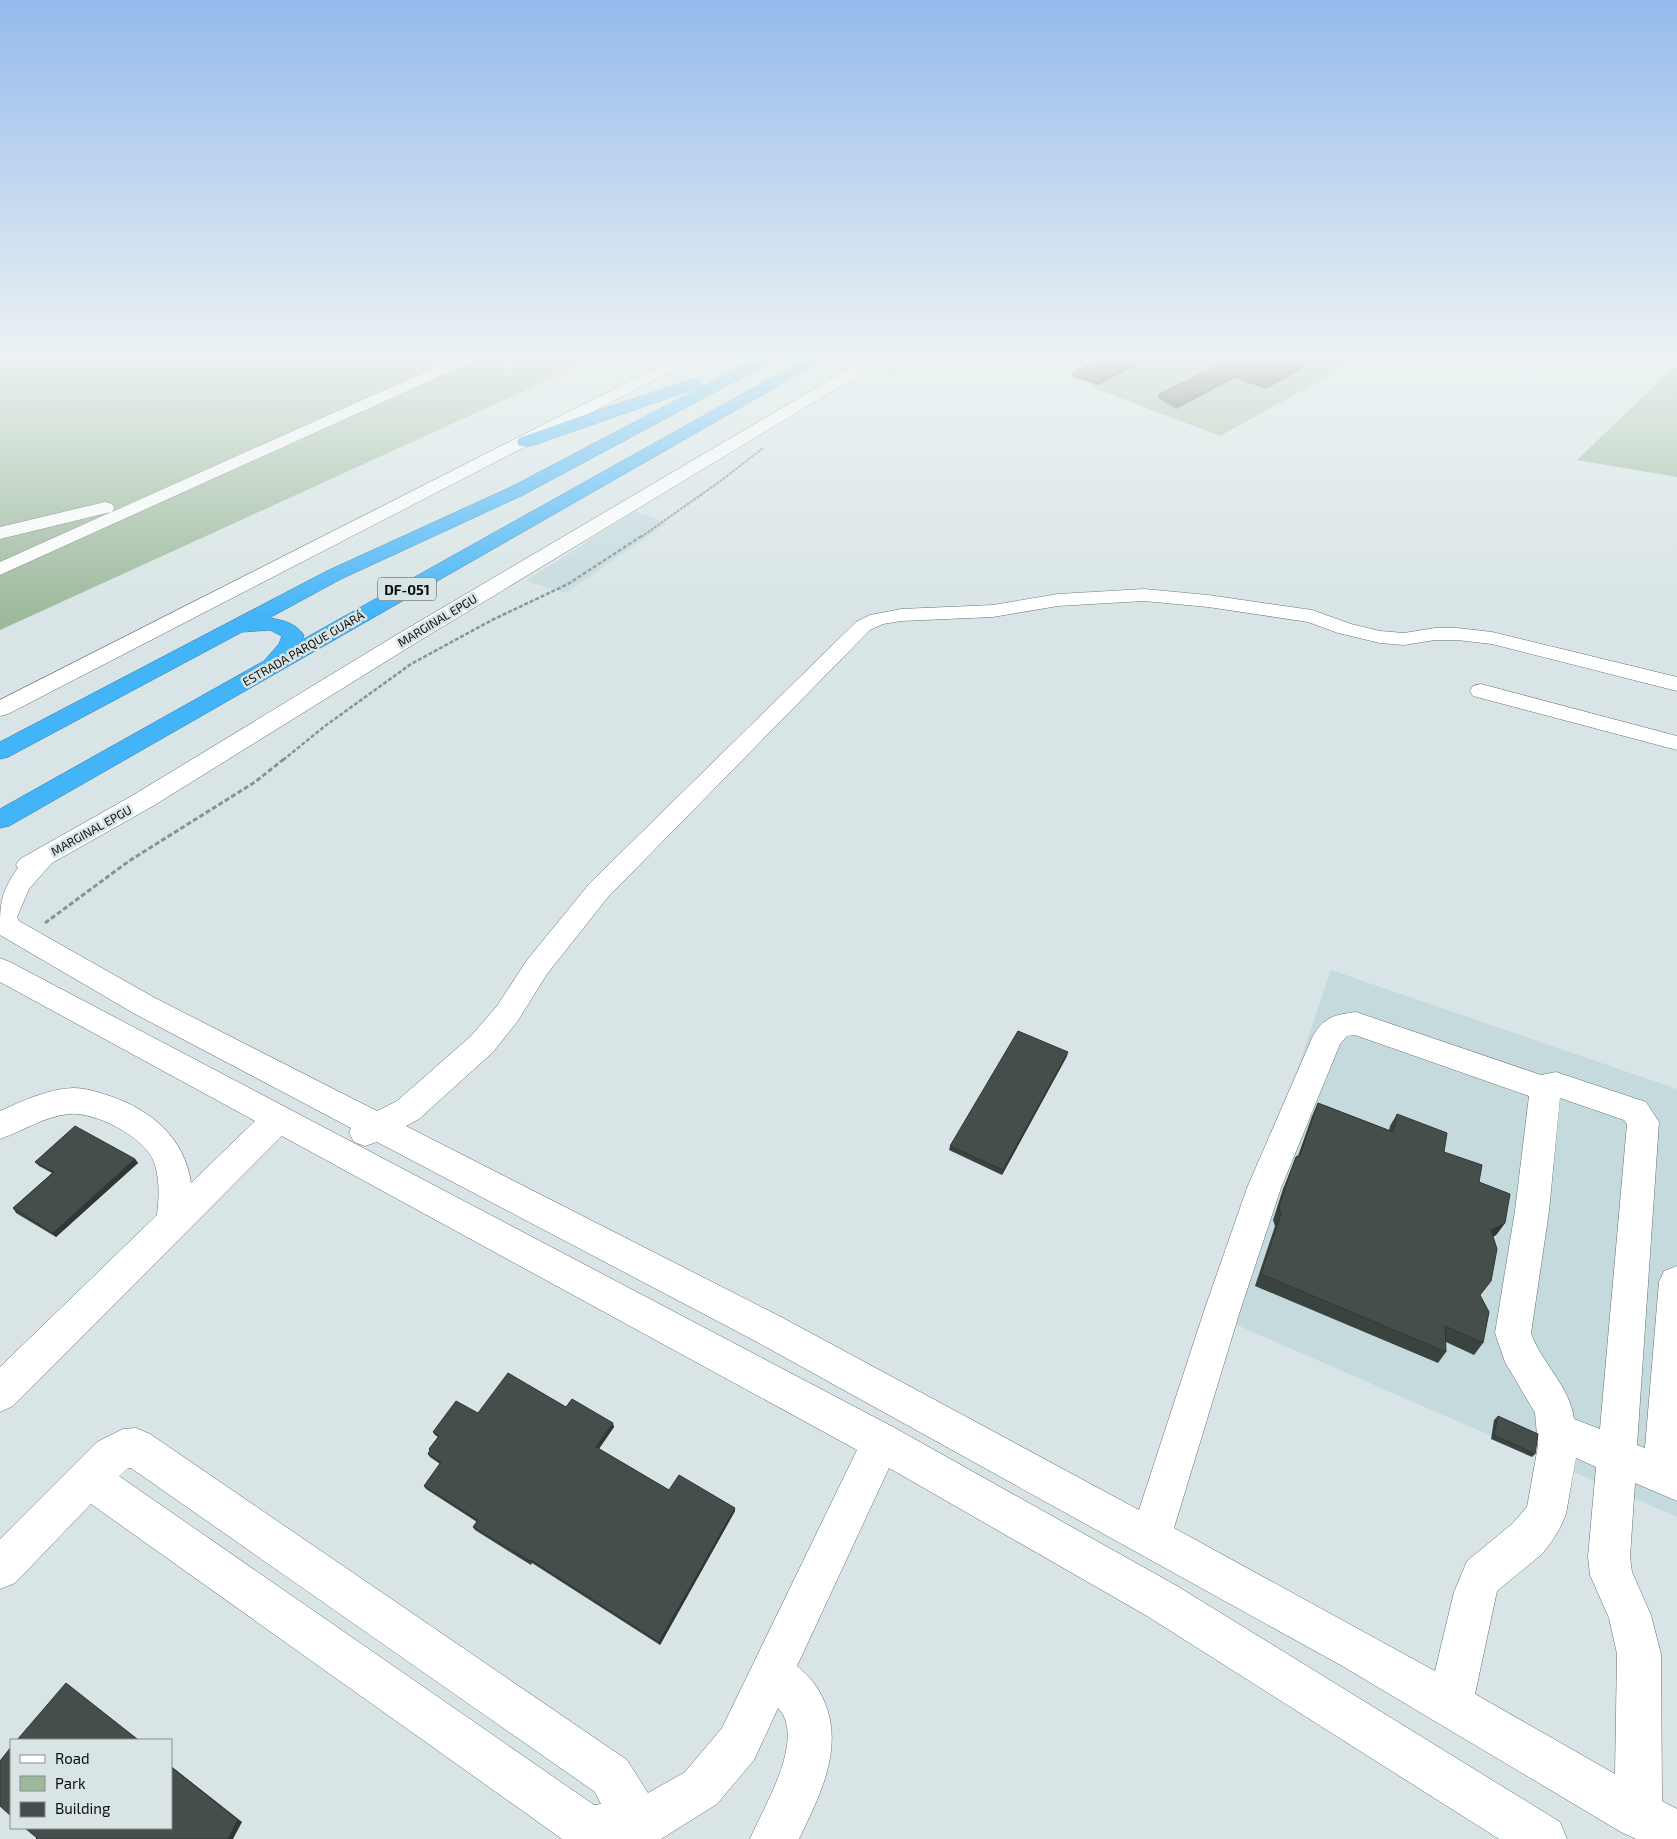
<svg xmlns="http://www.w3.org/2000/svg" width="1677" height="1839" font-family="'Exo 2',sans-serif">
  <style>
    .built { fill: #c5dadd }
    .green { fill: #9db99c }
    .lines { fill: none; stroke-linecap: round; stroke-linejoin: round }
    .minor-casing { stroke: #667072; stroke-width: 1 }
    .highway-casing { stroke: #307aa6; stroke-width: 1 }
    .path-far2 { stroke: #8a9394; stroke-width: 2; stroke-dasharray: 3 1; stroke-linecap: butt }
    .path-far1 { stroke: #8a9394; stroke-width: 2.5; stroke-dasharray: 4 2; stroke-linecap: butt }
    .path { stroke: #8a9394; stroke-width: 3; stroke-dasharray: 5 2.5; stroke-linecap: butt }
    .minor { fill: #fff; fill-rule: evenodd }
    .highway { fill: #44b4f8; fill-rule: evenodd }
    .wall { fill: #3b4340 }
    .shaded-wall { fill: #303734 }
    .building { fill: #454e4b; stroke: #303734 }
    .labels { text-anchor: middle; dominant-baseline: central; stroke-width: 5; stroke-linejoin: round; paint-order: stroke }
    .far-street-label { font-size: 12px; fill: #0a0e0e; stroke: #d8e4e5 }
    .shield { fill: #d8e4e5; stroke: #484e4e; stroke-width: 1 }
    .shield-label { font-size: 14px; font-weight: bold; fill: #0a0e0e }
  </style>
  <rect width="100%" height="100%" fill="#d8e4e5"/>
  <g class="built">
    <path d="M 635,511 L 667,523 L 566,593 L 526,581 Z"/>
    <path d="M 1331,970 L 1677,1089 L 1677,1517 L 1214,1315 Z"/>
  </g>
  <g class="green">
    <path d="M 0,359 L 594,359 L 0,630 Z"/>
    <path d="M 1149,359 L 1359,359 L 1220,436 L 1089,386 Z"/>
    <path d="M 1677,364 L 1677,477 L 1577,460 Z"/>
  </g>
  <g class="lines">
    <defs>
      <g id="minor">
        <path d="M 454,359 L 474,359 L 471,362 L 0,575 L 0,562 L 111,512 L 0,539 L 0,527 L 105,502 L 112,504 L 114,508 L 112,512 Z"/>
        <path d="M 673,359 L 692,359 L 689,362 L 8,714 L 0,716 L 0,700 Z"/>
        <path d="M 865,359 L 883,359 L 880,362 L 414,644 L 153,806 L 52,863 L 29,889 L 17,917 L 19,921 L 155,998 L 377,1111 L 397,1101 L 471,1036 L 497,1006 L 527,960 L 590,883 L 856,622 L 870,615 L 901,609 L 993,605 L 1058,594 L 1144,589 L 1208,595 L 1312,610 L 1351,624 L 1380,631 L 1404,633 L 1435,628 L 1457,628 L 1492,632 L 1677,677 L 1677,691 L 1492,644 L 1457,640 L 1435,640 L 1404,645 L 1380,643 L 1338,633 L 1308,622 L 1208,607 L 1144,601 L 1058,606 L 993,617 L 901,621 L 883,624 L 870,630 L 608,897 L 547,974 L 517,1022 L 493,1052 L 419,1119 L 406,1126 L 783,1318 L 1139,1510 L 1204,1311 L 1247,1188 L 1312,1038 C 1323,1017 1334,1015 1356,1012 L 1541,1075 L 1556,1072 L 1646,1102 L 1659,1122 L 1637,1445 L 1645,1448 L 1659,1282 L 1664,1271 L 1677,1266 L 1677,1501 L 1635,1483 L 1630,1557 L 1632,1572 L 1651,1615 L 1661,1654 L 1662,1801 L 1677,1809 L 1677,1839 L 1636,1839 L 1621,1832 L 1344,1667 L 757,1342 L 377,1142 L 365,1146 L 354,1142 L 349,1133 L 351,1128 L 135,1014 L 0,935 C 0,904 0,893 18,868 L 16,865 L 20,859 L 135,794 L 398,634 ZM 1355,1035 L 1529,1096 L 1515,1211 L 1495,1333 L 1505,1362 L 1535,1413 L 1538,1446 L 1527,1507 L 1512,1524 L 1467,1561 L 1454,1592 L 1435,1671 L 1174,1528 L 1240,1311 L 1281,1188 L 1340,1044 L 1347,1036 ZM 1560,1098 L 1624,1120 L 1627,1124 L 1600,1429 L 1574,1419 C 1570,1386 1541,1363 1531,1333 L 1549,1211 ZM 1576,1458 L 1596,1467 L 1588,1557 L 1590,1575 L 1609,1618 L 1617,1654 L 1615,1774 L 1475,1694 L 1497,1591 L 1542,1554 L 1552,1541 L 1560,1528 L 1566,1514 Z"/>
        <path d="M 1481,684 L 1677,736 L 1677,750 L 1473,696 L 1470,691 L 1473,686 Z"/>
        <path d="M 0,958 L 10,962 L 895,1428 L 1177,1586 L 1560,1822 L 1567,1839 L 1499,1839 L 1147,1616 L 889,1468 L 797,1666 C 811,1677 818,1687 825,1703 C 844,1750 819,1797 799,1839 L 750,1839 C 763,1808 807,1738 778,1708 L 754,1760 L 717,1804 L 661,1839 L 562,1839 L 91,1504 L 15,1583 L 0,1589 L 0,1539 L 97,1442 L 123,1429 L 136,1428 L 150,1434 L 627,1760 L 648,1793 L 685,1772 L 722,1728 L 857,1450 L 282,1136 L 13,1406 L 0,1412 L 0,1367 L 157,1215 C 159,1198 160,1179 154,1162 C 144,1136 94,1111 68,1114 C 43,1117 23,1131 0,1139 L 0,1111 C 22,1101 48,1089 73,1088 C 86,1088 98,1092 110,1096 C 151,1110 185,1138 191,1183 L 255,1121 L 0,982 ZM 128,1468 L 131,1468 L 595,1792 L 601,1804 L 594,1805 L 119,1476 Z"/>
      </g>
      <g id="highway">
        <path d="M 755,359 L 774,359 L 771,362 L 523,495 L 341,579 L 269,618 C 283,620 295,623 304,635 L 302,640 L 805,359 L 823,359 L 820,362 L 9,826 L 0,828 L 0,809 L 264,661 L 279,644 L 282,636 L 270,630 L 242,632 L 8,757 L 0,759 L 0,742 L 327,571 L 511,487 Z"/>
        <path d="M 694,379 L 700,381 L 702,384 L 700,387 L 531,446 L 519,446 L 517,442 L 519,438 L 599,410 Z"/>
      </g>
    </defs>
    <use href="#minor" class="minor-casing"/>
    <use href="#highway" class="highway-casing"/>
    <g class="path-far2">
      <path d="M 888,372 L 911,359"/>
      <path d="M 641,537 L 722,480 L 763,448"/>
    </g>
    <path class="path-far1" d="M 283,760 L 325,726 L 411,664 L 492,620 L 568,584 L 643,535"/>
    <path class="path" d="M 45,923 L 129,861 L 255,782 L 284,759"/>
    <use href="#minor" class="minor"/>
    <use href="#highway" class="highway"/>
  </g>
  <g class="wall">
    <path d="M 1148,359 L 1098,385 L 1072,377 L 1072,373 Z"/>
    <path d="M 1319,359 L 1266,389 L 1234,378 L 1176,409 L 1158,398 L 1159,394 L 1219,364 L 1220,360 Z"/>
    <path d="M 1067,1056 L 1002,1175 L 949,1150 L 950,1146 Z"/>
    <path d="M 1318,1103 L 1389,1130 L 1390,1126 L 1397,1114 L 1444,1152 L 1479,1182 L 1505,1223 L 1496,1235 L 1493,1237 L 1480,1296 L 1483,1343 L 1474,1355 L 1446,1342 L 1446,1352 L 1438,1363 L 1255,1286 L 1275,1226 L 1273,1220 L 1283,1189 L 1296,1157 L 1298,1156 L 1312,1116 Z"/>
    <path d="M 135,1159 L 138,1163 L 56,1237 L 16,1213 L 13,1208 L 52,1173 L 39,1166 L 35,1162 Z"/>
    <path d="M 566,1407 L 614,1427 L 599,1449 L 669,1490 L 735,1511 L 660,1645 L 532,1563 L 531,1565 L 475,1530 L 473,1527 L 477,1522 L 426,1489 L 424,1486 L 440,1464 L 430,1457 L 428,1454 L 430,1451 L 429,1449 L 438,1437 L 435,1435 L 433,1432 L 478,1413 Z"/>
    <path d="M 1498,1416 L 1535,1454 L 1532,1457 L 1491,1439 L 1494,1420 Z"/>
  </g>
  <g class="shaded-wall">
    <path d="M 1142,359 L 1148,359 L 1098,385 L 1099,382 Z"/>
    <path d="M 1314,359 L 1319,359 L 1266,389 L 1267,385 Z"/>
    <path d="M 1234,375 L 1234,378 L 1176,409 L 1177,405 Z"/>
    <path d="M 1068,1052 L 1067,1056 L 1002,1175 L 1003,1170 Z"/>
    <path d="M 135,1159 L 138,1163 L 56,1237 L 53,1233 Z"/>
    <path d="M 1505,1223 L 1496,1235 L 1482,1242 L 1491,1230 Z"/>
    <path d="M 613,1423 L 614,1427 L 597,1451 L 596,1447 Z"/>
    <path d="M 735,1508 L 735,1511 L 660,1645 L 659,1642 Z"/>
    <path d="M 66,1683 L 70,1686 L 139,1740 L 138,1740 Z"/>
    <path d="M 171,1766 L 242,1822 L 233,1839 L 228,1839 Z"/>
  </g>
  <g class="building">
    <path d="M 1100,359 L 1142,359 L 1099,382 L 1072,373 Z"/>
    <path d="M 1223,359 L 1314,359 L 1267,385 L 1234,375 L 1177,405 L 1159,394 L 1224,362 L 1220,360 Z"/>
    <path d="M 1018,1031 L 1068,1052 L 1003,1170 L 950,1146 Z"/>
    <path d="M 1318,1103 L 1393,1132 L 1397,1114 L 1447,1133 L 1444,1152 L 1482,1165 L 1479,1182 L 1510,1194 L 1505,1223 L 1491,1230 L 1497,1249 L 1491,1281 L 1480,1295 L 1489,1312 L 1483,1343 L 1445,1326 L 1446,1352 L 1261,1274 L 1281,1214 L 1279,1207 L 1289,1176 L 1296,1157 L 1300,1155 Z"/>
    <path d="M 75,1126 L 135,1159 L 53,1233 L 13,1208 L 54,1172 L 35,1162 Z"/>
    <path d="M 508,1373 L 566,1407 L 572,1399 L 613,1423 L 596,1447 L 669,1490 L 679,1475 L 735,1508 L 659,1642 L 531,1560 L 530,1561 L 473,1527 L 478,1520 L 424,1486 L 441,1462 L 428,1454 L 430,1450 L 429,1449 L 439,1436 L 433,1432 L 456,1401 L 478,1413 Z"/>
    <path d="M 1498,1416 L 1538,1434 L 1535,1454 L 1494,1435 Z"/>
    <path d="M 66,1683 L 138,1740 L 17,1740 Z"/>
    <path d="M 11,1747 L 11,1816 L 0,1806 L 0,1761 Z"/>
    <path d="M 171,1767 L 238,1820 L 228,1839 L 36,1839 L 37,1838 L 25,1828 L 171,1828 Z"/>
  </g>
  <linearGradient id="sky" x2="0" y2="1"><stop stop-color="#94baec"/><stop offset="0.58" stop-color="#edf3f3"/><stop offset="1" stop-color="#edf3f3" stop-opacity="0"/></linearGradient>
  <rect width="1677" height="616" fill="url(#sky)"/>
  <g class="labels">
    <g class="far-street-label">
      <text transform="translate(437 620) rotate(-31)">MARGINAL EPGU</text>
      <text transform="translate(303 648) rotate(-30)">ESTRADA PARQUE GUARÁ</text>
      <text transform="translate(91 830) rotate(-29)">MARGINAL EPGU</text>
    </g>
    <rect class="shield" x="378" y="577.5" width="58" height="23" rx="4"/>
    <g class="shield-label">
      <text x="407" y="589">DF-051</text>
    </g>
  </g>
  <rect x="10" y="1739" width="162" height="90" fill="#d8e4e5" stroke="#868e8f"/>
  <rect x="20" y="1755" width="25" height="8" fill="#ffffff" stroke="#868e8f"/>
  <text x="55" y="1764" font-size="15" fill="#0a0e0e">Road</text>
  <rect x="20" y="1776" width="25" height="15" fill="#9db99c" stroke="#868e8f"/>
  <text x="55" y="1789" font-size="15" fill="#0a0e0e">Park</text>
  <rect x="20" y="1802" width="25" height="15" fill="#454e4b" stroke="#868e8f"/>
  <text x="55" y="1814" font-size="15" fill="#0a0e0e">Building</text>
</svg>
